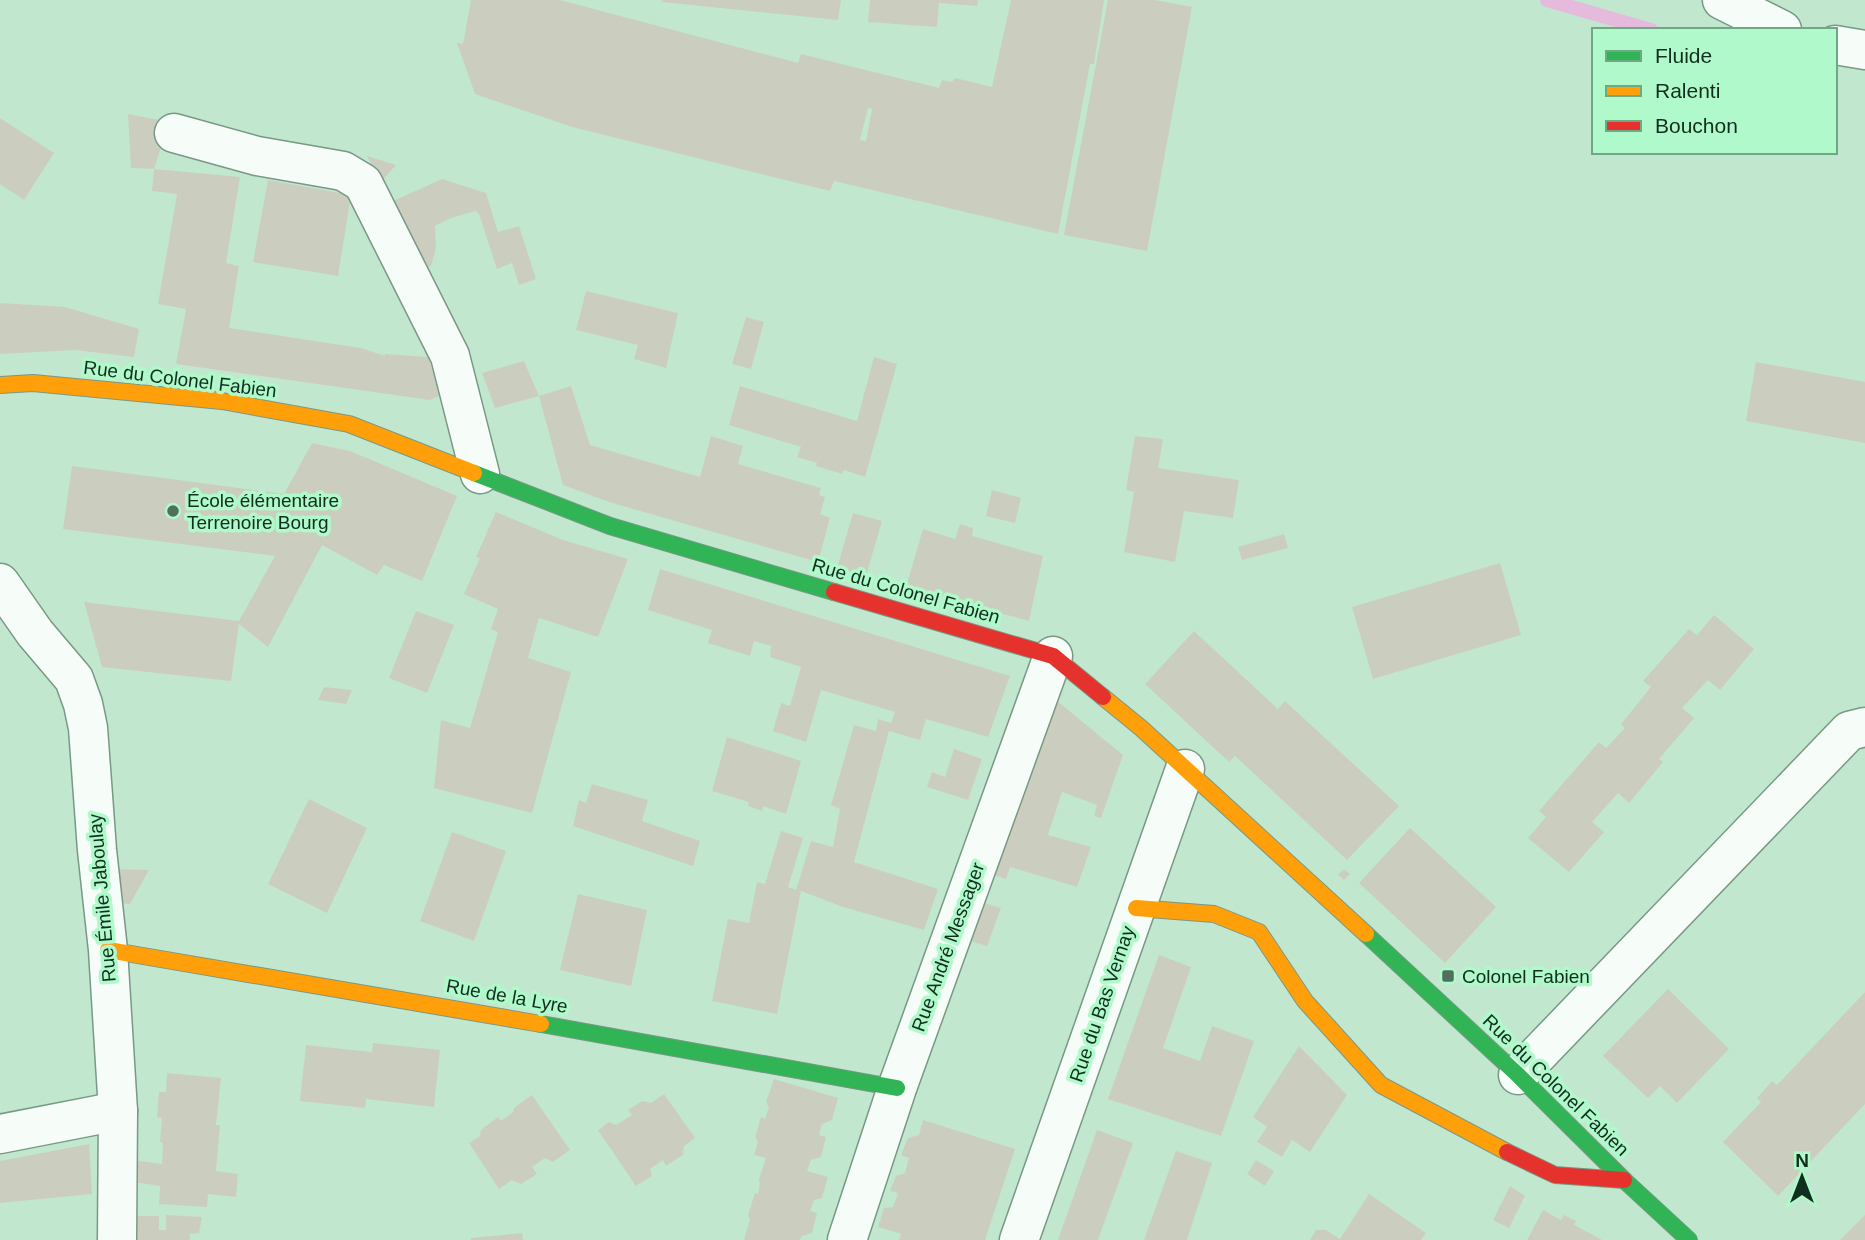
<svg xmlns="http://www.w3.org/2000/svg" width="1865" height="1240" font-family="Helvetica,sans-serif">
  <style>
    .lines { fill: none; stroke-linecap: round; stroke-linejoin: round }
    .stream { stroke: #e5badc; stroke-width: 14 }
    .building { fill: #cbcebe; fill-rule: evenodd }
    .street-casing { stroke: #799885; stroke-width: 41 }
    .fast-casing { stroke: #799885; stroke-width: 18 }
    .slow-casing { stroke: #799885; stroke-width: 18 }
    .jam-casing { stroke: #799885; stroke-width: 18 }
    .street { stroke: #f6fcf8; stroke-width: 38 }
    .fast { stroke: #30b455; stroke-width: 16 }
    .slow { stroke: #ff9f0a; stroke-width: 16 }
    .jam { stroke: #e5322d; stroke-width: 16 }
    .poi-dot { fill: #4f705c; stroke: #b0f9ca; stroke-width: 2.5 }
    .labels { text-anchor: middle; dominant-baseline: central; stroke-width: 7; stroke-linejoin: round; paint-order: stroke }
    .street-label { font-size: 19px; fill: #112f1e; stroke: #b0f9ca }
    .poi-label { font-size: 19px; fill: #112f1e; stroke: #b0f9ca; text-anchor: start }
  </style>
  <rect width="100%" height="100%" fill="#c1e8cf"/>
  <g class="lines">
    <path class="stream" d="M 1547,0 L 1651,30"/>
  </g>
  <g class="building">
    <path d="M 471,0 L 560,0 L 798,63 L 801,54 L 939,88 L 942,80 L 952,82 L 955,78 L 992,87 L 1011,0 L 1104,0 L 1094,64 L 1090,64 L 1058,234 L 834,181 L 830,191 L 572,127 L 475,94 L 457,43 L 463,44 ZM 868,108 L 872,109 L 866,141 L 860,140 Z"/>
    <path d="M 662,0 L 841,0 L 838,20 L 662,2 Z"/>
    <path d="M 870,0 L 978,0 L 977,6 L 939,3 L 937,27 L 868,22 Z"/>
    <path d="M 1108,0 L 1155,0 L 1192,7 L 1147,251 L 1064,235 Z"/>
    <path d="M 128,114 L 169,122 L 154,169 L 131,168 Z"/>
    <path d="M 0,118 L 54,153 L 24,200 L 0,184 Z"/>
    <path d="M 367,156 L 396,165 L 380,183 Z"/>
    <path d="M 154,169 L 240,177 L 226,263 L 239,266 L 229,328 L 361,348 L 385,356 L 385,354 L 428,357 L 441,395 L 430,400 L 176,364 L 186,309 L 158,304 L 177,194 L 152,191 Z"/>
    <path d="M 442,179 L 486,193 L 498,232 L 519,226 L 536,279 L 519,285 L 512,263 L 497,269 L 479,214 L 475,211 L 451,218 L 435,226 L 436,248 L 431,266 L 421,270 L 389,203 Z"/>
    <path d="M 268,180 L 351,195 L 338,276 L 253,262 Z"/>
    <path d="M 586,291 L 678,313 L 666,368 L 634,359 L 638,345 L 576,330 Z"/>
    <path d="M 0,303 L 65,307 L 139,329 L 134,357 L 75,350 L 0,354 Z"/>
    <path d="M 746,317 L 764,322 L 751,369 L 732,364 Z"/>
    <path d="M 874,357 L 897,364 L 865,477 L 844,470 L 842,474 L 816,466 L 817,463 L 797,457 L 801,447 L 729,425 L 740,386 L 857,421 Z"/>
    <path d="M 524,361 L 539,396 L 495,408 L 482,373 Z"/>
    <path d="M 1756,362 L 1865,382 L 1865,443 L 1746,421 Z"/>
    <path d="M 571,386 L 590,445 L 700,477 L 711,436 L 743,446 L 738,464 L 821,488 L 819,495 L 825,497 L 820,514 L 830,518 L 818,562 L 609,502 L 563,485 L 539,396 Z"/>
    <path d="M 1135,436 L 1163,439 L 1158,468 L 1239,480 L 1233,518 L 1184,511 L 1175,562 L 1124,552 L 1134,492 L 1126,490 Z"/>
    <path d="M 312,443 L 350,451 L 457,496 L 422,581 L 384,565 L 377,575 L 322,545 L 268,647 L 239,624 L 231,681 L 102,667 L 84,602 L 239,621 L 275,556 L 63,529 L 72,466 L 284,494 Z"/>
    <path d="M 992,490 L 1021,498 L 1015,523 L 986,516 Z"/>
    <path d="M 496,512 L 563,540 L 628,559 L 598,637 L 539,618 L 528,658 L 571,672 L 532,813 L 434,788 L 441,720 L 470,728 L 498,632 L 491,629 L 498,609 L 464,594 L 480,558 L 476,557 Z"/>
    <path d="M 853,513 L 882,521 L 866,576 L 837,568 Z"/>
    <path d="M 960,524 L 973,528 L 972,536 L 1043,556 L 1029,621 L 906,587 L 923,529 L 955,539 Z"/>
    <path d="M 1284,534 L 1288,548 L 1242,560 L 1238,547 Z"/>
    <path d="M 1500,563 L 1521,635 L 1373,679 L 1352,607 Z"/>
    <path d="M 660,569 L 1010,676 L 988,737 L 926,719 L 920,740 L 889,731 L 854,862 L 938,889 L 924,930 L 843,907 L 801,891 L 777,1014 L 712,1001 L 728,919 L 749,923 L 757,882 L 765,884 L 781,831 L 803,838 L 788,887 L 796,890 L 811,841 L 833,847 L 840,809 L 831,805 L 854,725 L 876,731 L 878,719 L 891,723 L 895,712 L 821,690 L 806,742 L 773,731 L 781,703 L 790,706 L 801,667 L 770,657 L 771,646 L 754,641 L 750,656 L 708,643 L 712,630 L 648,610 Z"/>
    <path d="M 416,611 L 454,625 L 427,693 L 389,678 Z"/>
    <path d="M 1714,615 L 1754,649 L 1720,690 L 1708,680 L 1682,708 L 1694,718 L 1659,759 L 1663,762 L 1629,803 L 1618,793 L 1592,822 L 1604,832 L 1569,872 L 1528,838 L 1546,817 L 1539,811 L 1599,742 L 1606,748 L 1625,728 L 1621,724 L 1651,687 L 1643,681 L 1689,629 L 1697,635 Z"/>
    <path d="M 1194,631 L 1278,709 L 1285,701 L 1399,806 L 1347,860 L 1235,756 L 1229,762 L 1145,684 Z"/>
    <path d="M 324,687 L 352,690 L 346,704 L 318,700 Z"/>
    <path d="M 1051,696 L 1123,755 L 1101,818 L 1094,816 L 1097,805 L 1062,792 L 1048,835 L 1091,847 L 1077,887 L 1010,867 L 1006,879 L 988,873 Z"/>
    <path d="M 727,737 L 801,761 L 786,814 L 763,806 L 762,811 L 748,806 L 749,802 L 712,791 Z"/>
    <path d="M 954,749 L 982,759 L 968,800 L 927,787 L 932,772 L 945,777 Z"/>
    <path d="M 592,784 L 648,800 L 642,821 L 700,841 L 693,866 L 573,826 L 579,800 L 586,803 Z"/>
    <path d="M 309,799 L 367,828 L 327,913 L 268,884 Z"/>
    <path d="M 1410,828 L 1496,907 L 1445,963 L 1359,883 Z"/>
    <path d="M 452,832 L 506,851 L 474,941 L 420,921 Z"/>
    <path d="M 114,869 L 149,870 L 130,904 L 116,903 Z"/>
    <path d="M 1344,869 L 1350,874 L 1344,880 L 1338,875 Z"/>
    <path d="M 578,894 L 647,910 L 631,986 L 560,970 Z"/>
    <path d="M 978,901 L 1001,908 L 987,946 L 964,939 Z"/>
    <path d="M 1159,955 L 1191,967 L 1163,1048 L 1200,1061 L 1212,1026 L 1254,1041 L 1221,1136 L 1108,1099 Z"/>
    <path d="M 1668,989 L 1729,1049 L 1677,1103 L 1660,1086 L 1648,1098 L 1603,1056 Z"/>
    <path d="M 1865,992 L 1865,1104 L 1778,1196 L 1723,1142 L 1761,1102 L 1757,1098 L 1772,1081 L 1777,1085 Z"/>
    <path d="M 373,1043 L 440,1050 L 434,1107 L 366,1099 L 365,1108 L 300,1101 L 306,1045 L 372,1052 Z"/>
    <path d="M 1299,1046 L 1347,1095 L 1310,1152 L 1292,1140 L 1282,1157 L 1257,1142 L 1267,1127 L 1253,1117 Z"/>
    <path d="M 167,1073 L 221,1078 L 216,1125 L 220,1125 L 216,1171 L 238,1174 L 236,1197 L 208,1194 L 207,1207 L 159,1204 L 160,1186 L 134,1182 L 133,1160 L 162,1164 L 163,1143 L 160,1142 L 162,1118 L 157,1117 L 159,1092 L 166,1092 Z"/>
    <path d="M 774,1079 L 838,1098 L 832,1120 L 822,1124 L 819,1135 L 826,1137 L 821,1157 L 811,1160 L 807,1171 L 828,1177 L 822,1198 L 814,1200 L 810,1211 L 817,1213 L 812,1233 L 802,1236 L 800,1240 L 744,1240 L 750,1219 L 748,1215 L 755,1193 L 758,1194 L 760,1183 L 759,1179 L 766,1158 L 754,1155 L 758,1142 L 755,1137 L 761,1117 L 765,1119 L 769,1107 L 766,1102 Z"/>
    <path d="M 664,1094 L 695,1138 L 684,1146 L 683,1155 L 666,1166 L 663,1160 L 650,1169 L 652,1176 L 636,1186 L 598,1130 L 609,1122 L 616,1125 L 632,1115 L 628,1110 L 642,1101 L 651,1103 Z"/>
    <path d="M 532,1095 L 570,1150 L 553,1162 L 545,1158 L 532,1167 L 537,1174 L 521,1184 L 512,1180 L 499,1189 L 469,1143 L 480,1136 L 481,1130 L 498,1117 L 501,1121 L 513,1112 L 514,1108 Z"/>
    <path d="M 923,1120 L 1015,1149 L 985,1240 L 899,1240 L 901,1234 L 878,1227 L 884,1208 L 893,1207 L 898,1193 L 890,1191 L 896,1176 L 905,1173 L 909,1158 L 901,1155 L 908,1138 L 919,1135 Z"/>
    <path d="M 1097,1130 L 1133,1143 L 1098,1240 L 1058,1240 Z"/>
    <path d="M 89,1144 L 92,1194 L 0,1203 L 0,1161 Z"/>
    <path d="M 1176,1151 L 1212,1163 L 1187,1240 L 1144,1240 Z"/>
    <path d="M 1256,1160 L 1274,1171 L 1265,1186 L 1247,1174 Z"/>
    <path d="M 1510,1186 L 1525,1196 L 1509,1228 L 1493,1220 Z"/>
    <path d="M 1369,1194 L 1426,1233 L 1421,1240 L 1310,1240 L 1316,1230 L 1326,1230 L 1340,1239 Z"/>
    <path d="M 1543,1210 L 1561,1220 L 1564,1215 L 1576,1221 L 1574,1225 L 1602,1240 L 1527,1240 Z"/>
    <path d="M 166,1215 L 202,1217 L 199,1233 L 190,1234 L 190,1240 L 138,1240 L 136,1216 L 159,1216 L 159,1230 L 166,1230 Z"/>
    <path d="M 1865,1215 L 1865,1240 L 1840,1240 Z"/>
    <path d="M 522,1233 L 523,1240 L 471,1240 L 471,1238 Z"/>
  </g>
  <g class="lines">
    <defs>
      <g id="street">
        <path d="M 1722,0 L 1782,30"/>
        <path d="M 1835,45 L 1865,50"/>
        <path d="M 174,133 L 257,156 L 343,171 L 363,183 L 450,356 L 480,474"/>
        <path d="M 0,583 L 35,633 L 74,679 L 83,704 L 88,728 L 97,850 L 108,950 L 118,1111 L 117,1240"/>
        <path d="M 1518,1075 L 1849,731 L 1865,727"/>
        <path d="M 0,1134 L 118,1111"/>
        <path d="M 847,1240 L 897,1088 L 1053,656"/>
        <path d="M 1019,1240 L 1185,769"/>
      </g>
      <g id="fast">
        <path d="M 474,473 L 610,526 L 834,592"/>
        <path d="M 1366,934 L 1518,1075 L 1624,1180 L 1689,1240"/>
        <path d="M 541,1024 L 897,1088"/>
      </g>
      <g id="slow">
        <path d="M 0,385 L 33,383 L 222,401 L 349,424 L 474,473"/>
        <path d="M 1103,697 L 1141,728 L 1366,934"/>
        <path d="M 1136,908 L 1214,914 L 1259,932 L 1305,1001 L 1381,1085 L 1507,1152"/>
        <path d="M 108,950 L 541,1024"/>
      </g>
      <g id="jam">
        <path d="M 834,592 L 1053,656 L 1103,697"/>
        <path d="M 1507,1152 L 1555,1175 L 1624,1180"/>
      </g>
    </defs>
    <use href="#street" class="street-casing"/>
    <use href="#fast" class="fast-casing"/>
    <use href="#slow" class="slow-casing"/>
    <use href="#jam" class="jam-casing"/>
    <use href="#street" class="street"/>
    <use href="#fast" class="fast"/>
    <use href="#slow" class="slow"/>
    <use href="#jam" class="jam"/>
  </g>
  <g class="poi-dot">
    <circle cx="173" cy="511" r="7"/>
    <rect x="1441" y="969" width="14" height="14" rx="3.5"/>
  </g>
  <g class="labels">
    <g class="street-label">
      <text transform="translate(180 379) rotate(7)">Rue du Colonel Fabien</text>
      <text transform="translate(906 591) rotate(16)">Rue du Colonel Fabien</text>
      <text transform="translate(102 898) rotate(-95)">Rue Émile Jaboulay</text>
      <text transform="translate(948 947) rotate(-70)">Rue André Messager</text>
      <text transform="translate(507 996) rotate(10)">Rue de la Lyre</text>
      <text transform="translate(1102 1004) rotate(-71)">Rue du Bas Vernay</text>
      <text transform="translate(1556 1085) rotate(44)">Rue du Colonel Fabien</text>
    </g>
    <g class="poi-label">
      <text x="187" y="500">École élémentaire<tspan x="187" dy="22">Terrenoire Bourg</tspan></text>
      <text x="1462" y="976">Colonel Fabien</text>
    </g>
  </g>
  <rect x="1592" y="28" width="245" height="126" fill="#b0f9ca" stroke="#70a885" stroke-width="2"/>
  <rect x="1606" y="51" width="35" height="10" fill="#30b455" stroke="#70a885" stroke-width="2"/>
  <text x="1655" y="63" font-size="21" fill="#112f1e">Fluide</text>
  <rect x="1606" y="86" width="35" height="10" fill="#ff9f0a" stroke="#70a885" stroke-width="2"/>
  <text x="1655" y="98" font-size="21" fill="#112f1e">Ralenti</text>
  <rect x="1606" y="121" width="35" height="10" fill="#e5322d" stroke="#70a885" stroke-width="2"/>
  <text x="1655" y="133" font-size="21" fill="#112f1e">Bouchon</text>
  <g transform="translate(1802 1177)" stroke="#b0f9ca" stroke-width="5" paint-order="stroke">
  <path d="M0-5L12 26L0 18L-12 26Z" fill="#112f1e"/>
  <text y="-10" font-size="19" font-weight="bold" text-anchor="middle" fill="#112f1e">N</text>
  </g>
</svg>
